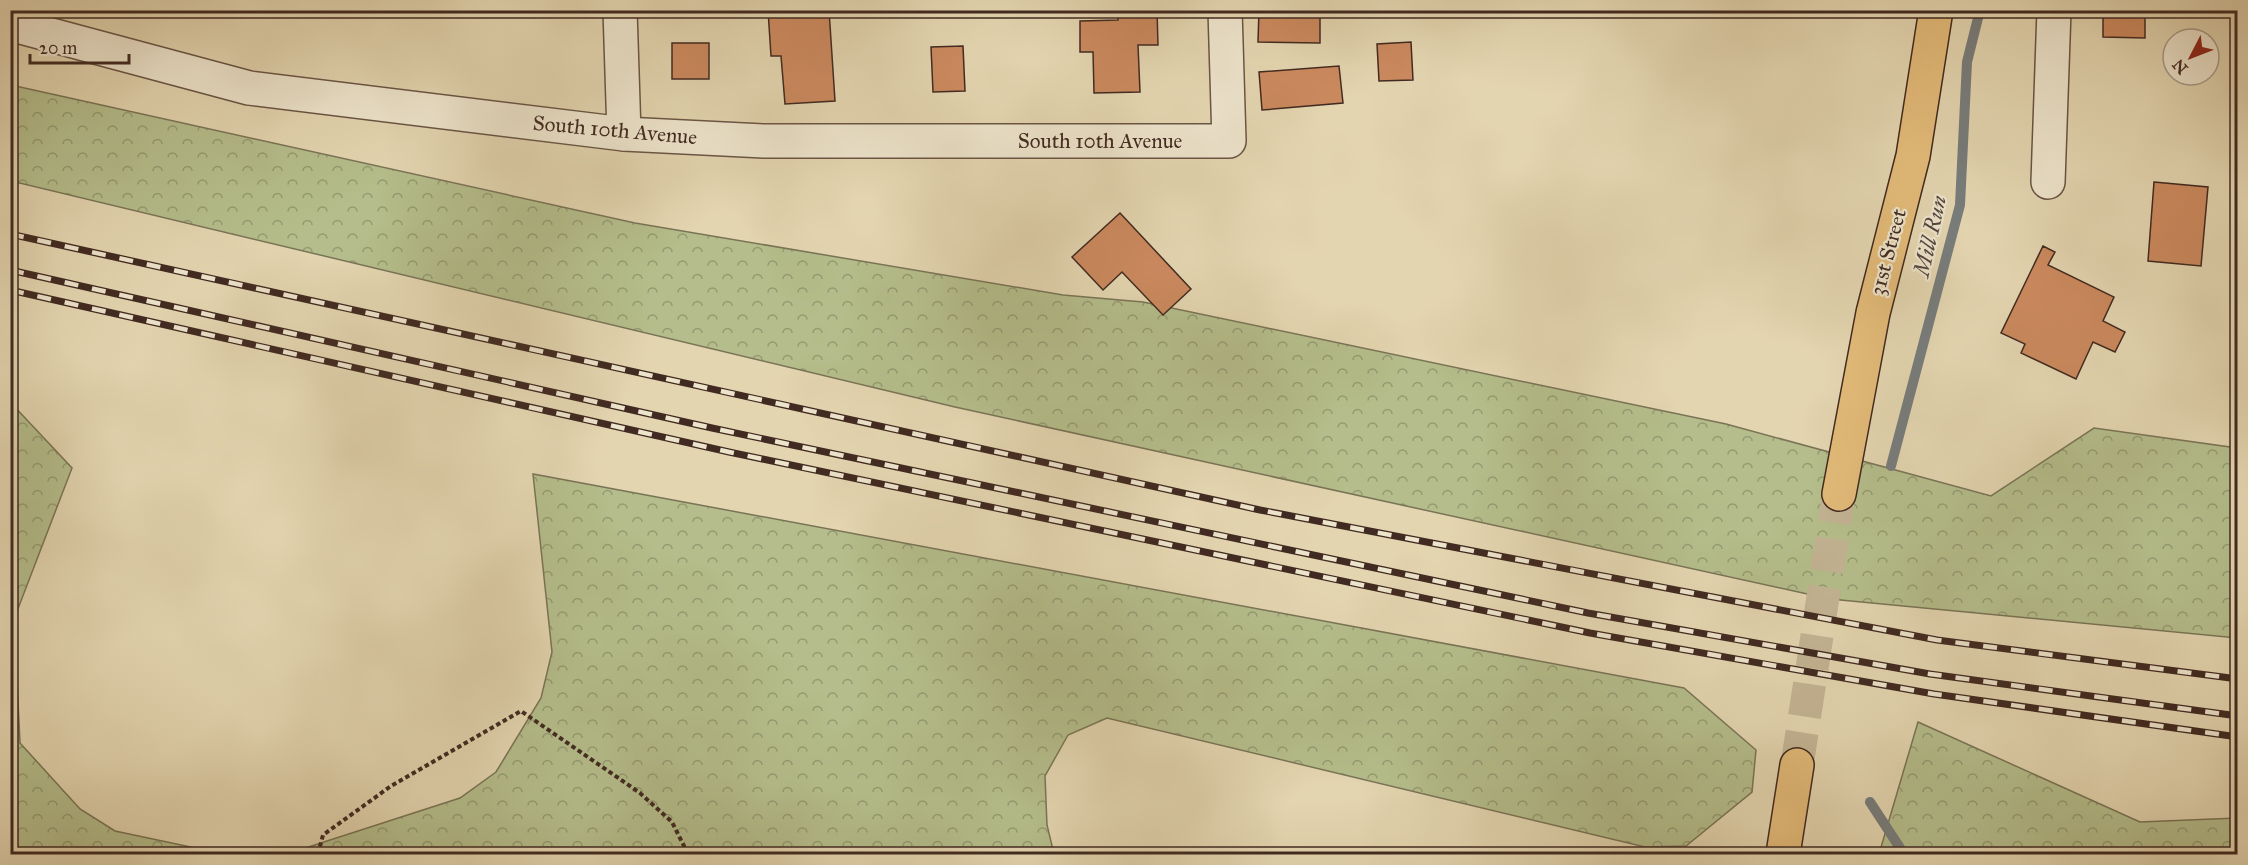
<svg xmlns="http://www.w3.org/2000/svg" width="2248" height="865" font-family="'IM FELL Great Primer',serif">
  <style>
    .forest { fill: url(#forest-crowns); stroke: #7a7456; stroke-width: 1.5 }
    .lines { fill: none; stroke-linecap: round; stroke-linejoin: round }
    .stream { stroke: #787d7c; stroke-width: 10 }
    .building { fill: #cb895e; stroke: #412a21; stroke-width: 1.5 }
    .major-tunnel { stroke: #c3b393; stroke-width: 33; stroke-dasharray: 33 16; stroke-linecap: butt }
    .minor-casing { stroke: #6a5545; stroke-width: 36 }
    .major-casing { stroke: #412a21; stroke-width: 36 }
    .path { stroke: #412a21; stroke-width: 4; stroke-dasharray: 4.5 3; stroke-linecap: butt }
    .minor { stroke: #ede4cc; stroke-width: 33 }
    .major { stroke: #e2ba78; stroke-width: 33 }
    .rail-casing { stroke: #412a21; stroke-width: 7 }
    .rail { stroke: #ede4cc; stroke-width: 4.5; stroke-dasharray: 14; stroke-linecap: butt }
    .labels { text-anchor: middle; dominant-baseline: central; stroke-width: 4.5; stroke-linejoin: round; paint-order: stroke }
    .street-label { font-size: 21px; fill: #412a21; stroke: #ede4cc }
    .water-label { font-size: 22px; font-style: italic; fill: #53463f; stroke: #ede4cc }
  </style>
  <defs>
    <pattern id="forest-crowns" width="20" height="18" patternUnits="userSpaceOnUse" patternTransform="scale(1.5)"><rect width="20" height="18" fill="#b4bd8b"/><path d="M2 6a3 3 0 1 1 6 0M12 15a3 3 0 1 1 6 0" fill="none" stroke="#949a71"/></pattern>
  </defs>
  <rect width="100%" height="100%" fill="#e3d5b0"/>
  <filter id="stains"><feTurbulence type="fractalNoise" baseFrequency=".00333" numOctaves="4"/><feColorMatrix values="0 0 0 0 .2 0 0 0 0 .09 0 0 0 0 .02 0 0 0 .5 -.17"/></filter>
  <radialGradient id="worn" r=".72"><stop offset=".6" stop-color="#630" stop-opacity="0"/><stop offset="1" stop-color="#630" stop-opacity=".3"/></radialGradient>
  <g class="forest">
    <path d="M 11,85 L 635,223 L 1063,295 L 1143,302 L 1726,424 L 1991,496 L 2094,428 L 2237,448 L 2237,638 L 1830,599 L 955,407 L 11,181 Z"/>
    <path d="M 11,403 L 72,468 L 14,619 L 20,743 L 80,809 L 115,831 L 200,849 L 293,852 L 460,798 L 496,772 L 541,698 L 552,652 L 533,474 L 1684,688 L 1756,750 L 1752,792 L 1686,846 L 1645,847 L 1107,718 L 1068,735 L 1045,776 L 1047,825 L 1054,854 L 11,854 Z"/>
    <path d="M 1918,722 L 2140,822 L 2237,818 L 2237,854 L 1879,854 Z"/>
  </g>
  <g class="lines">
    <g class="stream">
      <path d="M 1891,466 L 1960,205 L 1967,62 L 1980,10"/>
      <path d="M 1870,802 L 1904,854"/>
    </g>
  </g>
  <g class="building">
    <path d="M 768,10 L 829,10 L 835,101 L 785,104 L 781,56 L 771,56 Z"/>
    <path d="M 1118,10 L 1157,10 L 1158,45 L 1138,45 L 1140,92 L 1094,93 L 1093,52 L 1080,52 L 1080,21 L 1118,20 Z"/>
    <path d="M 1259,10 L 1320,10 L 1320,43 L 1258,42 Z"/>
    <path d="M 2103,10 L 2145,10 L 2145,38 L 2103,37 Z"/>
    <path d="M 1411,42 L 1413,80 L 1379,81 L 1377,44 Z"/>
    <rect x="672" y="43" width="37" height="36"/>
    <path d="M 963,46 L 965,91 L 933,92 L 931,47 Z"/>
    <path d="M 1339,66 L 1343,103 L 1262,110 L 1259,72 Z"/>
    <path d="M 2154,182 L 2208,187 L 2201,266 L 2148,261 Z"/>
    <path d="M 1120,213 L 1191,289 L 1163,315 L 1122,272 L 1103,290 L 1072,257 Z"/>
    <path d="M 2043,246 L 2055,252 L 2048,265 L 2114,297 L 2103,321 L 2125,332 L 2115,352 L 2093,342 L 2076,379 L 2021,353 L 2025,344 L 2001,333 Z"/>
  </g>
  <g class="lines">
    <path class="major-tunnel" d="M 1797,765 L 1839,494"/>
    <defs>
      <g id="minor">
        <path d="M 620,10 L 624,134"/>
        <path d="M 10,24 L 249,88 L 624,134 L 764,141 L 1229,141 L 1225,10"/>
        <path d="M 2048,182 L 2054,10"/>
      </g>
      <g id="major">
        <path d="M 1839,494 L 1873,313 L 1913,156 L 1936,10"/>
        <path d="M 1783,854 L 1797,765"/>
      </g>
    </defs>
    <use href="#minor" class="minor-casing"/>
    <use href="#major" class="major-casing"/>
    <path class="path" d="M 318,854 L 323,835 L 391,786 L 521,711 L 640,793 L 672,822 L 688,854"/>
    <use href="#minor" class="minor"/>
    <use href="#major" class="major"/>
    <defs>
      <g id="rail">
        <path d="M 10,234 L 1260,510 L 1937,640 L 2238,679"/>
        <path d="M 10,270 L 712,428 L 1588,613 L 1930,674 L 2238,716"/>
        <path d="M 10,290 L 729,452 L 1590,633 L 1934,694 L 2238,737"/>
      </g>
    </defs>
    <use href="#rail" class="rail-casing"/>
    <use href="#rail" class="rail"/>
  </g>
  <g class="labels">
    <g class="street-label">
      <text transform="translate(615 130) rotate(5)">South 10th Avenue</text>
      <text x="1100" y="141">South 10th Avenue</text>
      <text transform="translate(1888 252) rotate(-75)">31st Street</text>
    </g>
    <g class="water-label">
      <text transform="translate(1930 236) rotate(-77)">Mill Run</text>
    </g>
  </g>
  <rect width="2248" height="865" fill="none" stroke="#e3d5b0" stroke-width="36"/>
  <rect x="12" y="12" width="2224" height="841" fill="none" stroke="#412a21" stroke-width="3"/>
  <rect x="18" y="18" width="2212" height="829" fill="none" stroke="#412a21" stroke-width="1.5"/>
  <g transform="translate(2191 57) rotate(228)"><circle r="28" fill="#ede4cc" stroke="#a89a88" stroke-width="1.5"/>
  <path d="M0-4.5L10 22L0 15L-10 22Z" fill="#8f2418"/>
  <text y="-9" font-size="16" font-weight="bold" text-anchor="middle" fill="#412a21">N</text>
  </g>
  <path d="M30 54v9h99v-9" fill="none" stroke="#412a21" stroke-width="3"/>
  <text x="39" y="54" font-size="18" fill="#412a21" stroke="#ede4cc" stroke-width="4.5" paint-order="stroke">20 m</text>
  <rect width="100%" height="100%" filter="url(#stains)"/>
  <rect width="100%" height="100%" fill="url(#worn)"/>
</svg>
